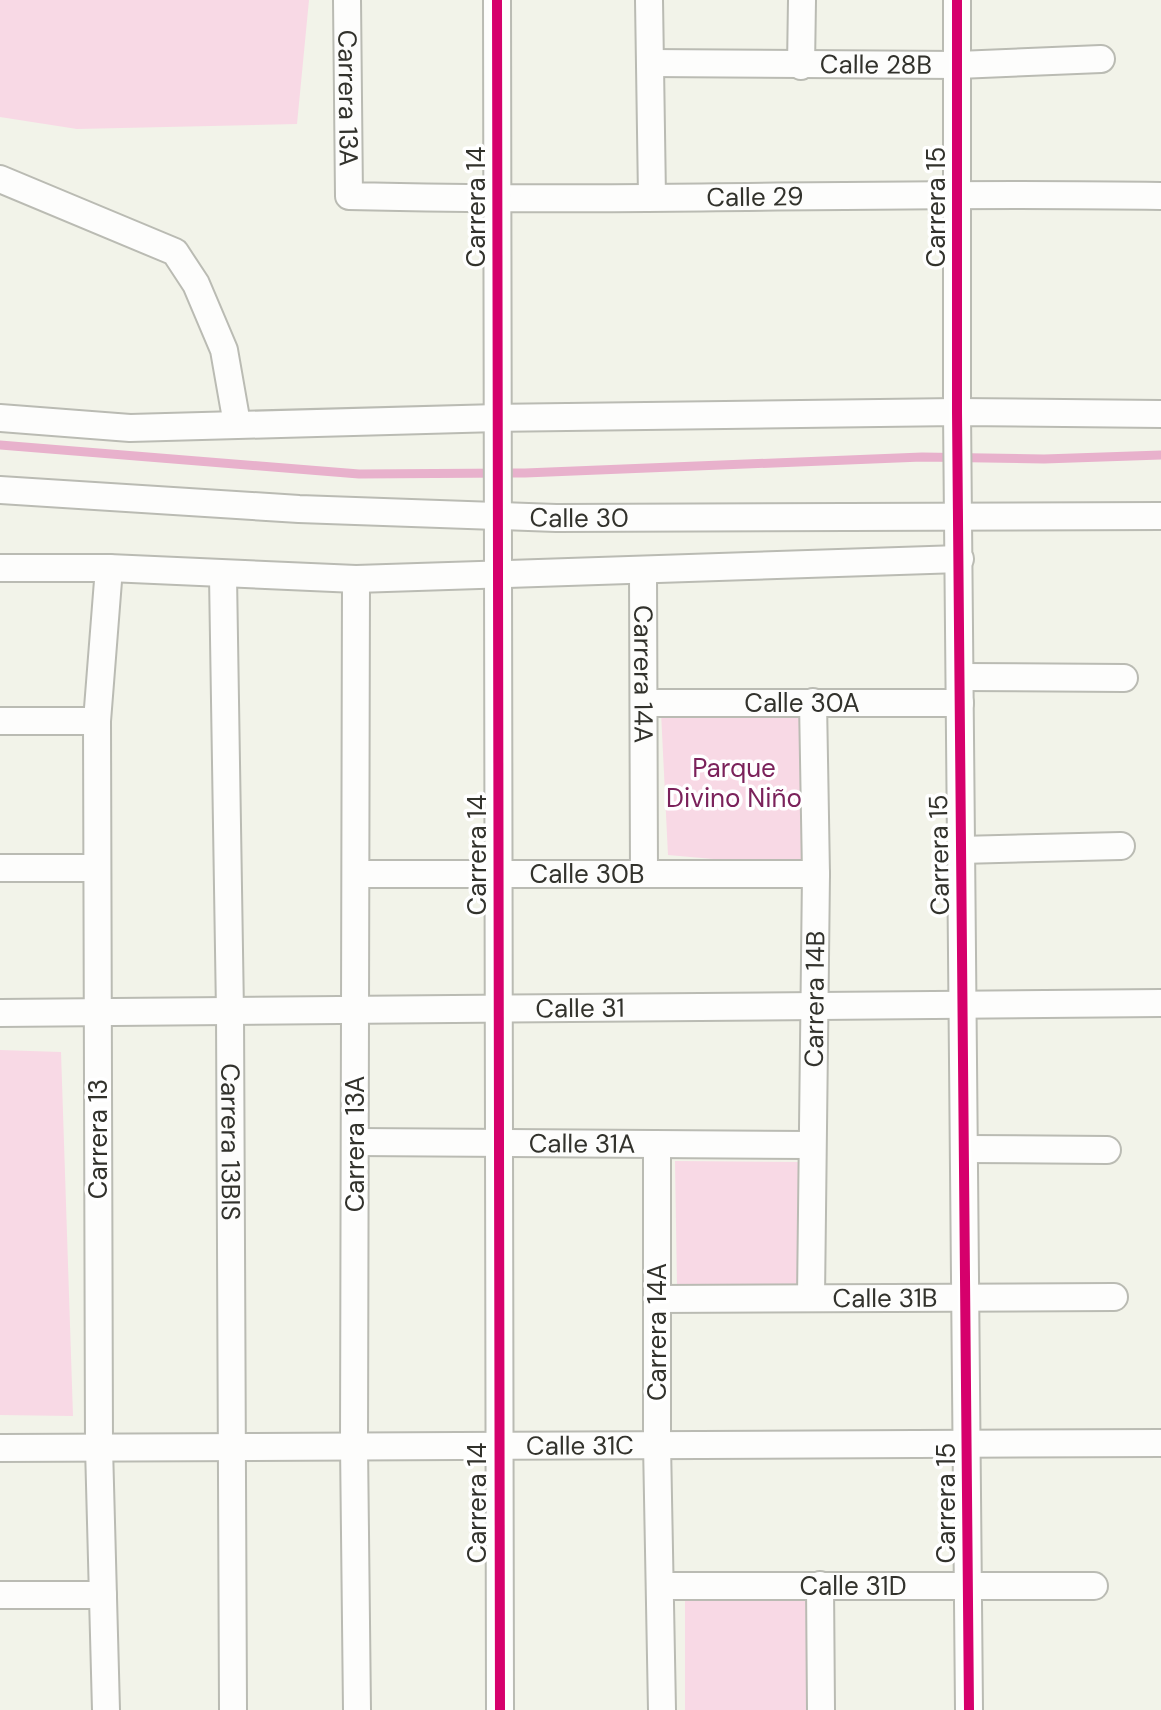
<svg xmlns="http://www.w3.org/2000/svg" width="1161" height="1710" font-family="'DM Sans',sans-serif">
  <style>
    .green { fill: #f8d9e5 }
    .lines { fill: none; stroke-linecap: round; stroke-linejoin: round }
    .stream { stroke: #e8b1cc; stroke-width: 9 }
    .minor-casing { stroke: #babbb3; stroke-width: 30 }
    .minor { stroke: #fdfdfc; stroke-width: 26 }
    .cycleway-casing { stroke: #fff; stroke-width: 15 }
    .cycleway { stroke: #d6006c; stroke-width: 10 }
    .labels { text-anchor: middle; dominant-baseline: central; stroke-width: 7; stroke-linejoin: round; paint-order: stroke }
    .street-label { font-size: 26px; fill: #32322c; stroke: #fff }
    .park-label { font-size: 26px; fill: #7b225b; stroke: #fff }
  </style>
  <rect width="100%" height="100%" fill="#f2f3e9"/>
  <g class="green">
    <path d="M 0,0 L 309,0 L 297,124 L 77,129 L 0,117 Z"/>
    <path d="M 661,712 L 803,712 L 805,867 L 668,855 Z"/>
    <path d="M 0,1050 L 61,1052 L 73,1416 L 0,1415 Z"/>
    <path d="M 675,1161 L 798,1162 L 801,1286 L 677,1287 Z"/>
    <path d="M 685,1595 L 812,1597 L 810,1710 L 685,1710 Z"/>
  </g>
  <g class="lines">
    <path class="stream" d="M 0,445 L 359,474 L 525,473 L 922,457 L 1044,459 L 1161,455"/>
    <defs>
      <g id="minor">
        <path id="s1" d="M 347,0 L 349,196 C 619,203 890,191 1161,196"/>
        <path d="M 497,0 L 500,1710"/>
        <path d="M 649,0 L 652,197"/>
        <path d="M 957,0 L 957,412 L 969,1710"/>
        <path id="s2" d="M 650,63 L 958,65 L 1101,59"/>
        <path d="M 801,66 L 802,0"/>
        <path d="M 0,179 L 175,252 L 196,284 L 224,350 L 237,424"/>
        <path d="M 0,418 L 130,428 L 498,418 L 957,412 L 1161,414"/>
        <path id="s3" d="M 0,490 L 299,509 L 556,518 L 1161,516"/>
        <path d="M 0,568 L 109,568 L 356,579 L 960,559"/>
        <path id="s4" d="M 643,570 L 644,874"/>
        <path id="s5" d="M 223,576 L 230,1012 L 233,1710"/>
        <path d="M 356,579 L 354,1445 L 357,1710"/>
        <path d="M 960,677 L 1124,678"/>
        <path id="s6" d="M 644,703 L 960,703"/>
        <path d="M 0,721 L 97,721"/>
        <path d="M 960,850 L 1121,846"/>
        <path d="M 0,868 L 97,868"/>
        <path id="s7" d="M 357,874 L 816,874"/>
        <path id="s8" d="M 0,1013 L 1161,1003"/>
        <path id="s9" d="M 356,1142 L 810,1145"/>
        <path d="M 657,1145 L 657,1444 L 662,1710"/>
        <path d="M 965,1149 L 1107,1150"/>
        <path id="s10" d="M 811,1297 L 816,874 L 813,702"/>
        <path id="s11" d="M 657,1299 L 1114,1297"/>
        <path id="s12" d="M 0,1448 L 1161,1443"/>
        <path d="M 820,1585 L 821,1710"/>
        <path id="s13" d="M 661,1586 L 1094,1586"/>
        <path d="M 0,1595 L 103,1595"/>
        <path d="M 106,1710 L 99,1447 L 97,721 L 109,568"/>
      </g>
    </defs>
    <use href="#minor" class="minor-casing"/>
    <use href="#minor" class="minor"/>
    <defs>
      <g id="cycleway">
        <path d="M 497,0 L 500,1710"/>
        <path d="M 957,0 L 957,412 L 969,1710"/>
      </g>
    </defs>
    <use href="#cycleway" class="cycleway-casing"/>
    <use href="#cycleway" class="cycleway"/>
  </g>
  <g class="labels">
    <g class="street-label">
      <text stroke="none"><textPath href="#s2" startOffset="226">Calle 28B</textPath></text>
      <text stroke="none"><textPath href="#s1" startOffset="98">Carrera 13A</textPath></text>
      <text stroke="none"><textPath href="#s1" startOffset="602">Calle 29</textPath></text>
      <text transform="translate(476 207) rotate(-90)">Carrera 14</text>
      <text transform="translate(936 207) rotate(-90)">Carrera 15</text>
      <text stroke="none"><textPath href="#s3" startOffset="580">Calle 30</textPath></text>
      <text stroke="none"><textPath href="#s4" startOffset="104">Carrera 14A</textPath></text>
      <text stroke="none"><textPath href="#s6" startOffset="158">Calle 30A</textPath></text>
      <text transform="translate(477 855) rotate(-90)">Carrera 14</text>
      <text transform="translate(939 855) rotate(-91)">Carrera 15</text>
      <text stroke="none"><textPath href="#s7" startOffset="230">Calle 30B</textPath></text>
      <text stroke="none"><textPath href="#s10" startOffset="298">Carrera 14B</textPath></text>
      <text stroke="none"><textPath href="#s8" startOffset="580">Calle 31</textPath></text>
      <text transform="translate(98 1139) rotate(-90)">Carrera 13</text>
      <text stroke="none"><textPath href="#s5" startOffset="566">Carrera 13BIS</textPath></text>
      <text transform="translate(355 1144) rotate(-90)">Carrera 13A</text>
      <text stroke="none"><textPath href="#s9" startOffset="226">Calle 31A</textPath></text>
      <text stroke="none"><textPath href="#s11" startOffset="228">Calle 31B</textPath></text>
      <text transform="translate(657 1332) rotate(-90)">Carrera 14A</text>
      <text stroke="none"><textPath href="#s12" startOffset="580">Calle 31C</textPath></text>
      <text transform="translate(477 1503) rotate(-90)">Carrera 14</text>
      <text transform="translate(946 1503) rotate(-90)">Carrera 15</text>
      <text stroke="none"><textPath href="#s13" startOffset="192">Calle 31D</textPath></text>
    </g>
    <g class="park-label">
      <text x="734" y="768">Parque<tspan x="734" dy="30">Divino Niño</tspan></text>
    </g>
  </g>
</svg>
